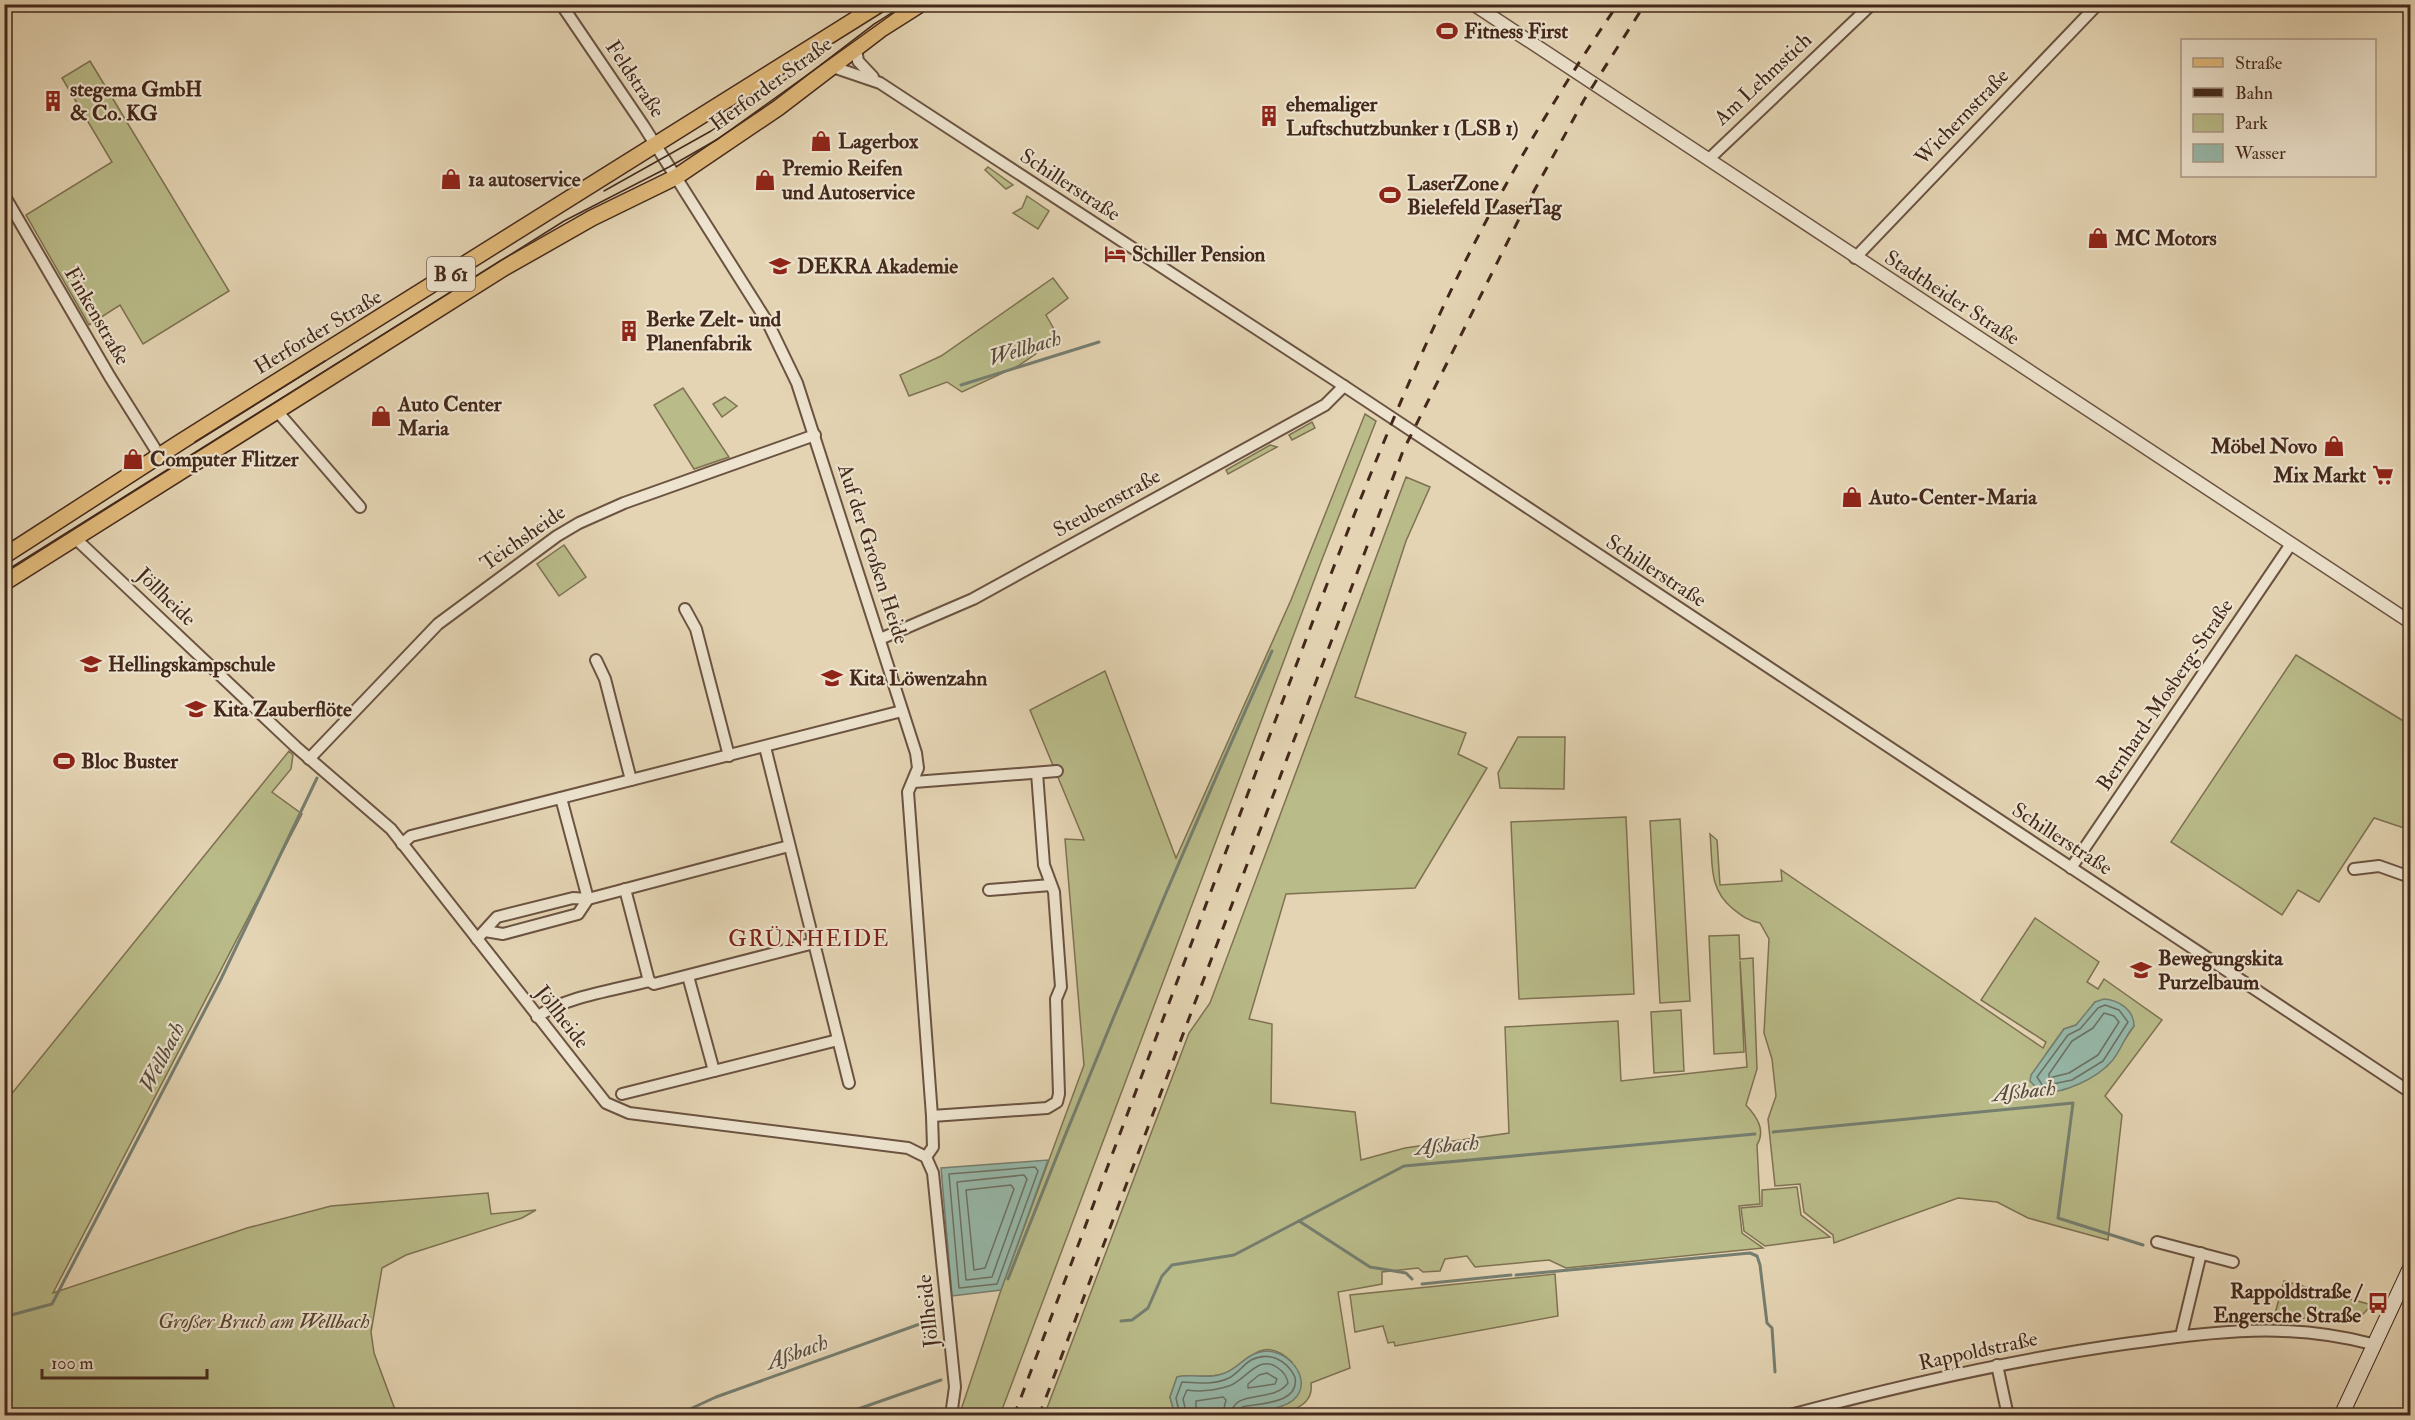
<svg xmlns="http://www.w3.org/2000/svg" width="2415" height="1420" font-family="'IM FELL Double Pica',serif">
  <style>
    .green { fill: #b9bb89; stroke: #7e7252; stroke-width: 1.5; fill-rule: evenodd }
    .water { fill: #96b8a9; stroke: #757e70; stroke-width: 1.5 }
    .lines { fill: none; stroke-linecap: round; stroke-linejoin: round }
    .shore { stroke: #6c7062; stroke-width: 1.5 }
    .stream { stroke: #757e70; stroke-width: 3 }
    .minor-casing { stroke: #6b5341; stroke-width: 14 }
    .tertiary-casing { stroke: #6b5341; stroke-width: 15 }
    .secondary-casing { stroke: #43281b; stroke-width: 16 }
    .primary-casing { stroke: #43281b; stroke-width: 18 }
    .minor { stroke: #ede3ce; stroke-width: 10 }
    .tertiary { stroke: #ede3ce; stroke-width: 12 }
    .secondary { stroke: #ede3ce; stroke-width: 14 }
    .primary { stroke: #e2ba7a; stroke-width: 15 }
    .tram { stroke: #43281b; stroke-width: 1.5 }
    .rail { stroke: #43281b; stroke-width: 3; stroke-dasharray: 10 10; stroke-linecap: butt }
    .labels { text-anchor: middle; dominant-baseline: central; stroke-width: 4.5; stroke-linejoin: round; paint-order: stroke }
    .shield { fill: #ede3ce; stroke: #766051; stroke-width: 1.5 }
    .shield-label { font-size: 20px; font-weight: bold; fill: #43281b }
    .poi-label { font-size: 21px; font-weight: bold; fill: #43281b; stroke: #ede3ce; text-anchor: start }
    .street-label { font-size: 21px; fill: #43281b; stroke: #ede3ce }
    .park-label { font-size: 21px; font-style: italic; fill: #5b4531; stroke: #ede3ce }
    .water-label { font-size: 22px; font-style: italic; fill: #584c3e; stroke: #ede3ce }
    .neighbourhood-label { font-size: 22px; letter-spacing: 1.5px; fill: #7a1f14; stroke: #ede3ce }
  </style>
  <rect width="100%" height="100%" fill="#e4d4b3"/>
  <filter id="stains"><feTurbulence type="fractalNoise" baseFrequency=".00333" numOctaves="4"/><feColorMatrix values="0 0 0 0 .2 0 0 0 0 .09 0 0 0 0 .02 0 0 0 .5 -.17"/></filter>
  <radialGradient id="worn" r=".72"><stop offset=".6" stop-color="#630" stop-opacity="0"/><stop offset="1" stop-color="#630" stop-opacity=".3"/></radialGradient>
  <g class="green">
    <path d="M 90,61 L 229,291 L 143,344 L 120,305 L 89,325 L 26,215 L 112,162 L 62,78 Z"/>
    <path d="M 988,167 L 1013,185 L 1006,189 L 985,170 Z"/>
    <path d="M 1027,196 L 1049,211 L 1038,229 L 1013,213 L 1022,208 Z"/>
    <path d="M 1053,278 L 1068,298 L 1046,315 L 1059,338 L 1018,366 L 962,392 L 947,382 L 909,396 L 900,375 L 941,356 Z"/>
    <path d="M 683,388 L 729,457 L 694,469 L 654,405 Z"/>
    <path d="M 725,397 L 737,406 L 722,417 L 713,404 Z"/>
    <path d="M 1365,414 L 1376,421 L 1321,562 L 1000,1415 L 959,1416 L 1001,1290 L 1084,1065 L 1065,839 L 1084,840 L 1030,710 L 1105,671 L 1176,858 L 1291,600 Z"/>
    <path d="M 1312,422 L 1315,428 L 1292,440 L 1289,435 Z"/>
    <path d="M 1270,445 L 1277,447 L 1228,474 L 1226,470 Z"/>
    <path d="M 1406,477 L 1430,487 L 1406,541 L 1355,697 L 1466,733 L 1458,754 L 1487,768 L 1415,888 L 1286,894 L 1249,1019 L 1272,1024 L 1271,1103 L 1355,1112 L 1361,1160 L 1405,1148 L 1509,1133 L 1505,1027 L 1618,1021 L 1621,1081 L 1747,1067 L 1740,961 L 1744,1052 L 1714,1054 L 1709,936 L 1739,935 L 1740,959 L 1753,958 L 1757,1069 L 1746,1105 C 1757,1117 1766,1130 1757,1145 L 1760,1204 L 1739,1206 L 1742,1233 L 1763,1248 L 1566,1268 L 1549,1260 L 1475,1267 L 1467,1256 L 1445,1259 L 1440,1271 L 1423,1272 L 1418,1268 L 1382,1272 L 1382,1284 L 1338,1292 L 1350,1368 L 1311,1383 C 1316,1420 1253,1415 1227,1415 L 1282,1406 L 1292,1362 C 1260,1331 1245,1367 1223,1374 C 1205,1379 1190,1374 1177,1377 L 1170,1397 L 1175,1415 L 1044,1416 L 1189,1033 L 1210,1003 Z"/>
    <path d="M 564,545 L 586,577 L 559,596 L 537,564 Z"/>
    <path d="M 2296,655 L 2410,725 L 2410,830 L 2374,818 L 2319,902 L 2298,890 L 2282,915 L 2171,842 Z"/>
    <path d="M 1518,737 L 1565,737 L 1564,789 L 1500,788 L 1498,773 Z"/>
    <path d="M 289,751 L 293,755 L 291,769 L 272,792 L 302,814 L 53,1293 L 247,1228 L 331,1206 L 488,1193 L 491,1214 L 536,1210 L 522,1218 L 406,1255 L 382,1268 L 371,1332 L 374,1353 L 397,1415 L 5,1415 L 5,1102 Z"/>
    <path d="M 1626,817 L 1634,994 L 1519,999 L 1511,822 Z"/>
    <path d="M 1680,819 L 1690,1001 L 1660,1003 L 1650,821 Z"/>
    <path d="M 1710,834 L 1717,840 L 1720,885 L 1782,881 L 1781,870 L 2043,1048 L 2046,1042 L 1981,1000 L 2035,918 L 2099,962 L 2087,982 L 2098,989 L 2104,979 L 2162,1020 L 2105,1096 L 2122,1115 L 2108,1240 L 2028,1218 L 1997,1202 L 1958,1198 L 1834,1243 L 1833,1235 L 1804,1212 L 1800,1184 L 1775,1186 L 1768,1119 L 1776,1096 L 1772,1059 L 1764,1033 L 1769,939 L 1760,923 C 1748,921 1742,916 1732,908 C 1708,888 1713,863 1710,834 ZM 2095,1002 L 2134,1026 L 2107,1066 L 2091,1077 L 2062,1090 L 2046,1054 L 2064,1029 L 2076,1025 L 2085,1017 Z"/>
    <path d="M 1681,1010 L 1684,1071 L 1654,1073 L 1651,1012 Z"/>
    <path d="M 1797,1187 L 1801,1215 L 1830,1237 L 1765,1246 L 1744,1231 L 1741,1208 L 1762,1206 L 1762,1190 Z"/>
    <path d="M 1555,1274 L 1558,1316 L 1395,1346 L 1394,1342 L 1388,1343 L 1383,1326 L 1355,1332 L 1350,1295 Z"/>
    <path d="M 2284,1281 L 2372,1305 L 2356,1321 L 2274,1317 Z"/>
  </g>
  <g class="water">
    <path d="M 2104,999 C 2119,1000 2134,1010 2134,1026 C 2125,1036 2121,1050 2112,1061 C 2096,1079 2065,1093 2041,1093 L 2030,1081 L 2031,1075 L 2064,1029 L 2076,1025 L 2095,1002 Z"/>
    <path d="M 1048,1160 L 1001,1290 L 952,1296 L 941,1168 Z"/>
    <path d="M 1267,1351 C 1298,1353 1318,1394 1282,1406 C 1249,1418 1209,1416 1175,1415 L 1170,1397 L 1177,1377 C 1192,1373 1208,1380 1225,1373 C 1241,1367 1245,1353 1267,1351 Z"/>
  </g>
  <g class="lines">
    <g class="shore">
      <path d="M 2105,1005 L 2119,1010 L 2128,1022 L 2103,1061 L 2072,1080 L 2043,1086 L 2037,1077 L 2068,1035 L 2080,1029 L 2098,1008 Z"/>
      <path d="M 2104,1013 L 2114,1016 L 2119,1022 L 2098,1055 L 2069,1073 L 2049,1078 L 2049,1074 L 2072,1041 L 2093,1028 Z"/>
      <path d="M 1035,1167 L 1038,1171 L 997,1284 L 959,1288 L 949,1174 Z"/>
      <path d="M 1024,1175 L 1027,1179 L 992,1277 L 966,1280 L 957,1182 Z"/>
      <path d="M 1011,1185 L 1014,1189 L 985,1268 L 974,1270 L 966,1190 Z"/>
      <path d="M 1267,1373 L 1277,1379 L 1275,1384 L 1248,1388 L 1248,1384 L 1259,1375 Z"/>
      <path d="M 1180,1416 L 1176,1398 L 1182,1382 C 1197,1383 1215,1385 1229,1378 C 1237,1374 1243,1365 1251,1360 C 1269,1351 1287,1360 1295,1377 C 1300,1404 1260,1403 1242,1407 L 1238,1416"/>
      <path d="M 1187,1416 L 1183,1399 L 1187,1390 C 1200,1392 1216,1390 1229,1386 C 1245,1381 1259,1353 1278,1368 C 1284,1372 1287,1377 1288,1383 C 1273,1404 1232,1388 1231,1416"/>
      <path d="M 1196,1416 L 1196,1401 L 1223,1397 L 1226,1400 L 1222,1416"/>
    </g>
    <g class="stream">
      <path d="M 961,385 L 1099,342"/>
      <path d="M 1773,1132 L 2073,1103 L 2058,1218 L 2143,1245"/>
      <path d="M 1299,1221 L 1370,1267 L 1406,1273 L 1412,1279"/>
      <path d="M 1516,1275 L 1750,1253 L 1757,1256 L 1760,1265 L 1767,1323 L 1772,1328 L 1775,1372"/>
      <path d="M 1008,1279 C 1091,1067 1179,858 1272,651"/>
      <path d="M 1422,1284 L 1511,1275"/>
      <path d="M 4,1317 L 52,1304 L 220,981 L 317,778"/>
      <path d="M 1121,1321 L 1132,1320 L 1148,1308 L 1162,1276 L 1172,1265 L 1234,1255 L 1404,1166 L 1755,1134"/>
      <path d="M 2407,1361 L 2410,1361"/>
      <path d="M 675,1416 L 716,1397 L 931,1320"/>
      <path d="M 838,1416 L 941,1380"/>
    </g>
    <defs>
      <g id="minor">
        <path d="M 561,4 L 643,125 L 768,323 L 797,383 L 916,753 L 918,768 L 908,792 L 932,1116 L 933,1147 L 926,1157"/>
        <path d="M 856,49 L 858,61 L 873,77"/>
        <path d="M 833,67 L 880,83 L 912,104 L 1344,386 L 2410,1092"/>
        <path d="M 1709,159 L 1872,4"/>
        <path d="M 4,195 L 110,377 L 159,455"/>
        <path d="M 1855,258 L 2098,4"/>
        <path d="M 277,411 L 360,507"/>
        <path d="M 75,538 L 296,747 L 391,829 L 606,1103 L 629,1113 L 908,1148 L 926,1157 L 933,1173 L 955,1387 L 951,1416"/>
        <path d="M 685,609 L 696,629 L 729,756"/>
        <path d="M 880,639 L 973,599 L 1325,405 L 1344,386"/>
        <path d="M 596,660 L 605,679 L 631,780"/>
        <path d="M 765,747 L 849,1083"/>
        <path d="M 309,759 L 438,624 L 557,536 L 579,523 L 624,503 L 815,435"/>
        <path d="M 914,782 L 1057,771"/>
        <path d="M 561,798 L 588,899"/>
        <path d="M 402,844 L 411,836 L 902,711"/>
        <path d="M 2071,868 L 2291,544"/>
        <path d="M 2354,869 L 2379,866 L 2410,877"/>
        <path d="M 625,889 L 649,981"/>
        <path d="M 989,890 L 1051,885"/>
        <path d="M 485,931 L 503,934 L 578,914 L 588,899"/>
        <path d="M 477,939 L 497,917 L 573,898 L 588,899 L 789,846"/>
        <path d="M 688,976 L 714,1071"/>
        <path d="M 537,1017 C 564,997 615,990 649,981 L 654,984 L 814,943"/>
        <path d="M 622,1094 L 838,1040"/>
        <path d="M 932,1116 L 1047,1108 L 1057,1102 L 1059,1094 L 1056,999 L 1061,987 L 1054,892 L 1044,865 L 1037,773"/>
        <path d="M 2157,1242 L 2233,1262"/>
        <path d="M 2181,1336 L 2201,1253"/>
        <path d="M 1997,1365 L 2008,1416"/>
        <path d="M 1786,1416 C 1898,1386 2010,1360 2124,1344 C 2213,1332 2285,1321 2372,1344"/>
      </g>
      <path id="tertiary" d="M 1473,4 L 2410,622"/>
      <path id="secondary" d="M 2341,1416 L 2410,1268"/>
      <g id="primary">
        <path d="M 4,556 L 182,441 L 880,4"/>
        <path d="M 4,583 L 504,268 L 592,218 L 676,177 L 778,108 L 880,30 L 921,4"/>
      </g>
    </defs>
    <use href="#minor" class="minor-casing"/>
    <use href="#tertiary" class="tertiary-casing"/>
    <use href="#secondary" class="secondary-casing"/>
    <use href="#primary" class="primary-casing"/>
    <use href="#minor" class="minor"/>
    <use href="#tertiary" class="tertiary"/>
    <use href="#secondary" class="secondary"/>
    <use href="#primary" class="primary"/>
    <g class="tram">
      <path d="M 604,191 L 711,131 L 829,49"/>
      <path d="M 195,442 L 325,361"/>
      <path d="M 4,572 L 564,221 L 669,167 L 718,139 L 906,4"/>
    </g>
    <g class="rail">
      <path d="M 1014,1416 C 1096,1198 1177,981 1259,764 C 1317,610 1374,455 1444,305 C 1493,201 1553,99 1618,4"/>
      <path d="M 1039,1416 L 1403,451 L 1523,211 L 1584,100 L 1645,4"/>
    </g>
  </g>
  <defs>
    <symbol id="stadium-bare" viewBox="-9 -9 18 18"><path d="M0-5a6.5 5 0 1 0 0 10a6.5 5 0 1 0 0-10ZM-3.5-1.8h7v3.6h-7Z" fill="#8f2418" stroke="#ede3ce" stroke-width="2.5" paint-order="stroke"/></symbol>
    <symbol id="building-bare" viewBox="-9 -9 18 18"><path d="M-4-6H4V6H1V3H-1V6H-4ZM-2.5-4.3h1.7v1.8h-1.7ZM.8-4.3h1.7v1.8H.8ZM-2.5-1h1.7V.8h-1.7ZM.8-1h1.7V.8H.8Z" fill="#8f2418" stroke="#ede3ce" stroke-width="2.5" paint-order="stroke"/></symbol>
    <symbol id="shop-bare" viewBox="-9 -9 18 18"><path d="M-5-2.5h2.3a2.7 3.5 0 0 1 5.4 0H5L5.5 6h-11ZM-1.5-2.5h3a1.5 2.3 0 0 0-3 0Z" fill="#8f2418" stroke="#ede3ce" stroke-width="2.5" paint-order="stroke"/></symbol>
    <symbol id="hotel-bare" viewBox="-9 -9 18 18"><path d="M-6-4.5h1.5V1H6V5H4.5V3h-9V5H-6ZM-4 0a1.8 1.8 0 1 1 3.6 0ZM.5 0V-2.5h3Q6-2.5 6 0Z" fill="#8f2418" stroke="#ede3ce" stroke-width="2.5" paint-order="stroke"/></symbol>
    <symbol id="university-bare" viewBox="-9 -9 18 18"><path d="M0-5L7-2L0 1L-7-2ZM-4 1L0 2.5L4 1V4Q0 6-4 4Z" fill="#8f2418" stroke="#ede3ce" stroke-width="2.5" paint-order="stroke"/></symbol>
    <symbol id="supermarket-bare" viewBox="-9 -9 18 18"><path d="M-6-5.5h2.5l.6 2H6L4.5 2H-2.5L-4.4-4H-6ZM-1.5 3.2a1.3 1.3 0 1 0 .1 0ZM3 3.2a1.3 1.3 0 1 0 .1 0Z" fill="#8f2418" stroke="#ede3ce" stroke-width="2.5" paint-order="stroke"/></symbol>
    <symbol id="school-bare" viewBox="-9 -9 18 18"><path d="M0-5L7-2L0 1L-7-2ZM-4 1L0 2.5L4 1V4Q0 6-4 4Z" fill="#8f2418" stroke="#ede3ce" stroke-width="2.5" paint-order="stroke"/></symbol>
    <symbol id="bus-bare" viewBox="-9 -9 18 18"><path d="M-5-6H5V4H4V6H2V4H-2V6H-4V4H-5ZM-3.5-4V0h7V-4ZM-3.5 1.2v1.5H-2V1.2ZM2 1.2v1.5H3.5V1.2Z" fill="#8f2418" stroke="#ede3ce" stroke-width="2.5" paint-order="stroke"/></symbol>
  </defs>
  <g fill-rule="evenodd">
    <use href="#stadium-bare" x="1432" y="16" width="30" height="30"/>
    <use href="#building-bare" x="38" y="86" width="30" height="30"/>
    <use href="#building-bare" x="1254" y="101" width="30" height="30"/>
    <use href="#shop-bare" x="806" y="126" width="30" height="30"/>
    <use href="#shop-bare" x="436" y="164" width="30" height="30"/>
    <use href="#shop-bare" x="750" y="165" width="30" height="30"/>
    <use href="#stadium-bare" x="1375" y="180" width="30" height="30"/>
    <use href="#shop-bare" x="2083" y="223" width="30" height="30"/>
    <use href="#hotel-bare" x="1100" y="239" width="30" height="30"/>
    <use href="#university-bare" x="765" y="251" width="30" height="30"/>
    <use href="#building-bare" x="614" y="316" width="30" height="30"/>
    <use href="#shop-bare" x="366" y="401" width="30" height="30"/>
    <use href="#shop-bare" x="2319" y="431" width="30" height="30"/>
    <use href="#shop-bare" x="118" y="444" width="30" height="30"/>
    <use href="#supermarket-bare" x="2368" y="460" width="30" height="30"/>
    <use href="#shop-bare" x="1837" y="482" width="30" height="30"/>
    <use href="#school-bare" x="76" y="649" width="30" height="30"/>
    <use href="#school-bare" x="817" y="663" width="30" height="30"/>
    <use href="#school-bare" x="181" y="694" width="30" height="30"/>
    <use href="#stadium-bare" x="49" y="746" width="30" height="30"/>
    <use href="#school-bare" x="2126" y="955" width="30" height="30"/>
    <use href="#bus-bare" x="2363" y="1288" width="30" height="30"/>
  </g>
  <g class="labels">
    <rect class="shield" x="427" y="257" width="48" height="34" rx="4.5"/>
    <g class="shield-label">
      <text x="451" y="274">B 61</text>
    </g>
    <g class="poi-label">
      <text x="1464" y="31">Fitness First</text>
      <text x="70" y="89">stegema GmbH<tspan x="70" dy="24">&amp; Co. KG</tspan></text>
      <text x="1286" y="104">ehemaliger<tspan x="1286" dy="24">Luftschutzbunker 1 (LSB 1)</tspan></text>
      <text x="838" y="141">Lagerbox</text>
      <text x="782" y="168">Premio Reifen<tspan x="782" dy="24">und Autoservice</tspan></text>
      <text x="468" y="179">1a autoservice</text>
      <text x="1407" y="183">LaserZone<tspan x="1407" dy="24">Bielefeld LaserTag</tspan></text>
      <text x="2115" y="238">MC Motors</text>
      <text x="1132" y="254">Schiller Pension</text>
      <text x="797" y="266">DEKRA Akademie</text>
      <text x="646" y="319">Berke Zelt- und<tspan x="646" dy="24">Planenfabrik</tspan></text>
      <text x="398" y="404">Auto Center<tspan x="398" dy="24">Maria</tspan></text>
      <text x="2317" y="446" text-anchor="end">Möbel Novo</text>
      <text x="150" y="459">Computer Flitzer</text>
      <text x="2366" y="475" text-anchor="end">Mix Markt</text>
      <text x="1869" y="497">Auto-Center-Maria</text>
      <text x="108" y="664">Hellingskampschule</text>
      <text x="849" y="678">Kita Löwenzahn</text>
      <text x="213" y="709">Kita Zauberflöte</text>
      <text x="81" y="761">Bloc Buster</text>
      <text x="2158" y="958">Bewegungskita<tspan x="2158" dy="24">Purzelbaum</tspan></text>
      <text x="2361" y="1291" text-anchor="end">Rappoldstraße /<tspan x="2361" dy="24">Engersche Straße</tspan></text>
    </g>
    <g class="street-label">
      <text transform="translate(635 79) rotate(56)">Feldstraße</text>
      <text transform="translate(1763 79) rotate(-43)">Am Lehmstich</text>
      <text transform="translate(771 84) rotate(-36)">Herforder Straße</text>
      <text transform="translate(1962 117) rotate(-46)">Wichernstraße</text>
      <text transform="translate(1070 185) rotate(33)">Schillerstraße</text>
      <text transform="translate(1952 298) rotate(33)">Stadtheider Straße</text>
      <text transform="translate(97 316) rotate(60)">Finkenstraße</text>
      <text transform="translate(318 332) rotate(-31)">Herforder Straße</text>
      <text transform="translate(1107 503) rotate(-29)">Steubenstraße</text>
      <text transform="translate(523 538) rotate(-35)">Teichsheide</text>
      <text transform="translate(873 554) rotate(72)">Auf der Großen Heide</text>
      <text transform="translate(1656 571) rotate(33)">Schillerstraße</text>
      <text transform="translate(166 597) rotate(44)">Jöllheide</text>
      <text transform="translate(2165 695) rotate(-56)">Bernhard-Mosberg-Straße</text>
      <text transform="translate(2062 839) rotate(33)">Schillerstraße</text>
      <text transform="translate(562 1017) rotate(52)">Jöllheide</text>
      <text transform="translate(928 1311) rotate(-96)">Jöllheide</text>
      <text transform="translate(1978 1351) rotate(-12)">Rappoldstraße</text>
    </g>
    <g class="park-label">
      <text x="264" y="1321">Großer Bruch am Wellbach</text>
    </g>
    <g class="water-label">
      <text transform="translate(1025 348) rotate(-17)">Wellbach</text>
      <text transform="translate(162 1057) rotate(-63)">Wellbach</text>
      <text transform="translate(2024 1091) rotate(-6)">Aßbach</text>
      <text transform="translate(1447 1145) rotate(-5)">Aßbach</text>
      <text transform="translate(797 1352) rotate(-20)">Aßbach</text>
    </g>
    <g class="neighbourhood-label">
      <text x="809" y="939">GRÜNHEIDE</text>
    </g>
  </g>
  <rect width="2415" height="1420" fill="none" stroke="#e4d4b3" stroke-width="24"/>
  <rect x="6" y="6" width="2403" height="1408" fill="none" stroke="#43281b" stroke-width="3"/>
  <rect x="12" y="12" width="2391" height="1396" fill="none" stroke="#43281b" stroke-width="1.5"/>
  <rect x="2181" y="39" width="195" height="138" fill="#ede3ce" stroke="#a99886" stroke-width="1.5"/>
  <rect x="2193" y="58" width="30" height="9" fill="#e2ba7a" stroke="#a99886" stroke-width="1.5"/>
  <text x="2235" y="69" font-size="18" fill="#43281b">Straße</text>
  <rect x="2193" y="88" width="30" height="9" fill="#43281b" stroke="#a99886" stroke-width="1.5"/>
  <text x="2235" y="99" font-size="18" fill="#43281b">Bahn</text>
  <rect x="2193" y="114" width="30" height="18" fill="#b9bb89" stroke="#a99886" stroke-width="1.5"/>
  <text x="2235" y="129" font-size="18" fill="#43281b">Park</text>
  <rect x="2193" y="144" width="30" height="18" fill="#96b8a9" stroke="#a99886" stroke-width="1.5"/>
  <text x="2235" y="159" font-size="18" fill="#43281b">Wasser</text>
  <path d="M42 1369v9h165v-9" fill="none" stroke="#43281b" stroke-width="3"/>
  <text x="51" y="1369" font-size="18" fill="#43281b" stroke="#ede3ce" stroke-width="4.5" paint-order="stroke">100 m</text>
  <rect width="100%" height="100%" filter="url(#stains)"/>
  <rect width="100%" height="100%" fill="url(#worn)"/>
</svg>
